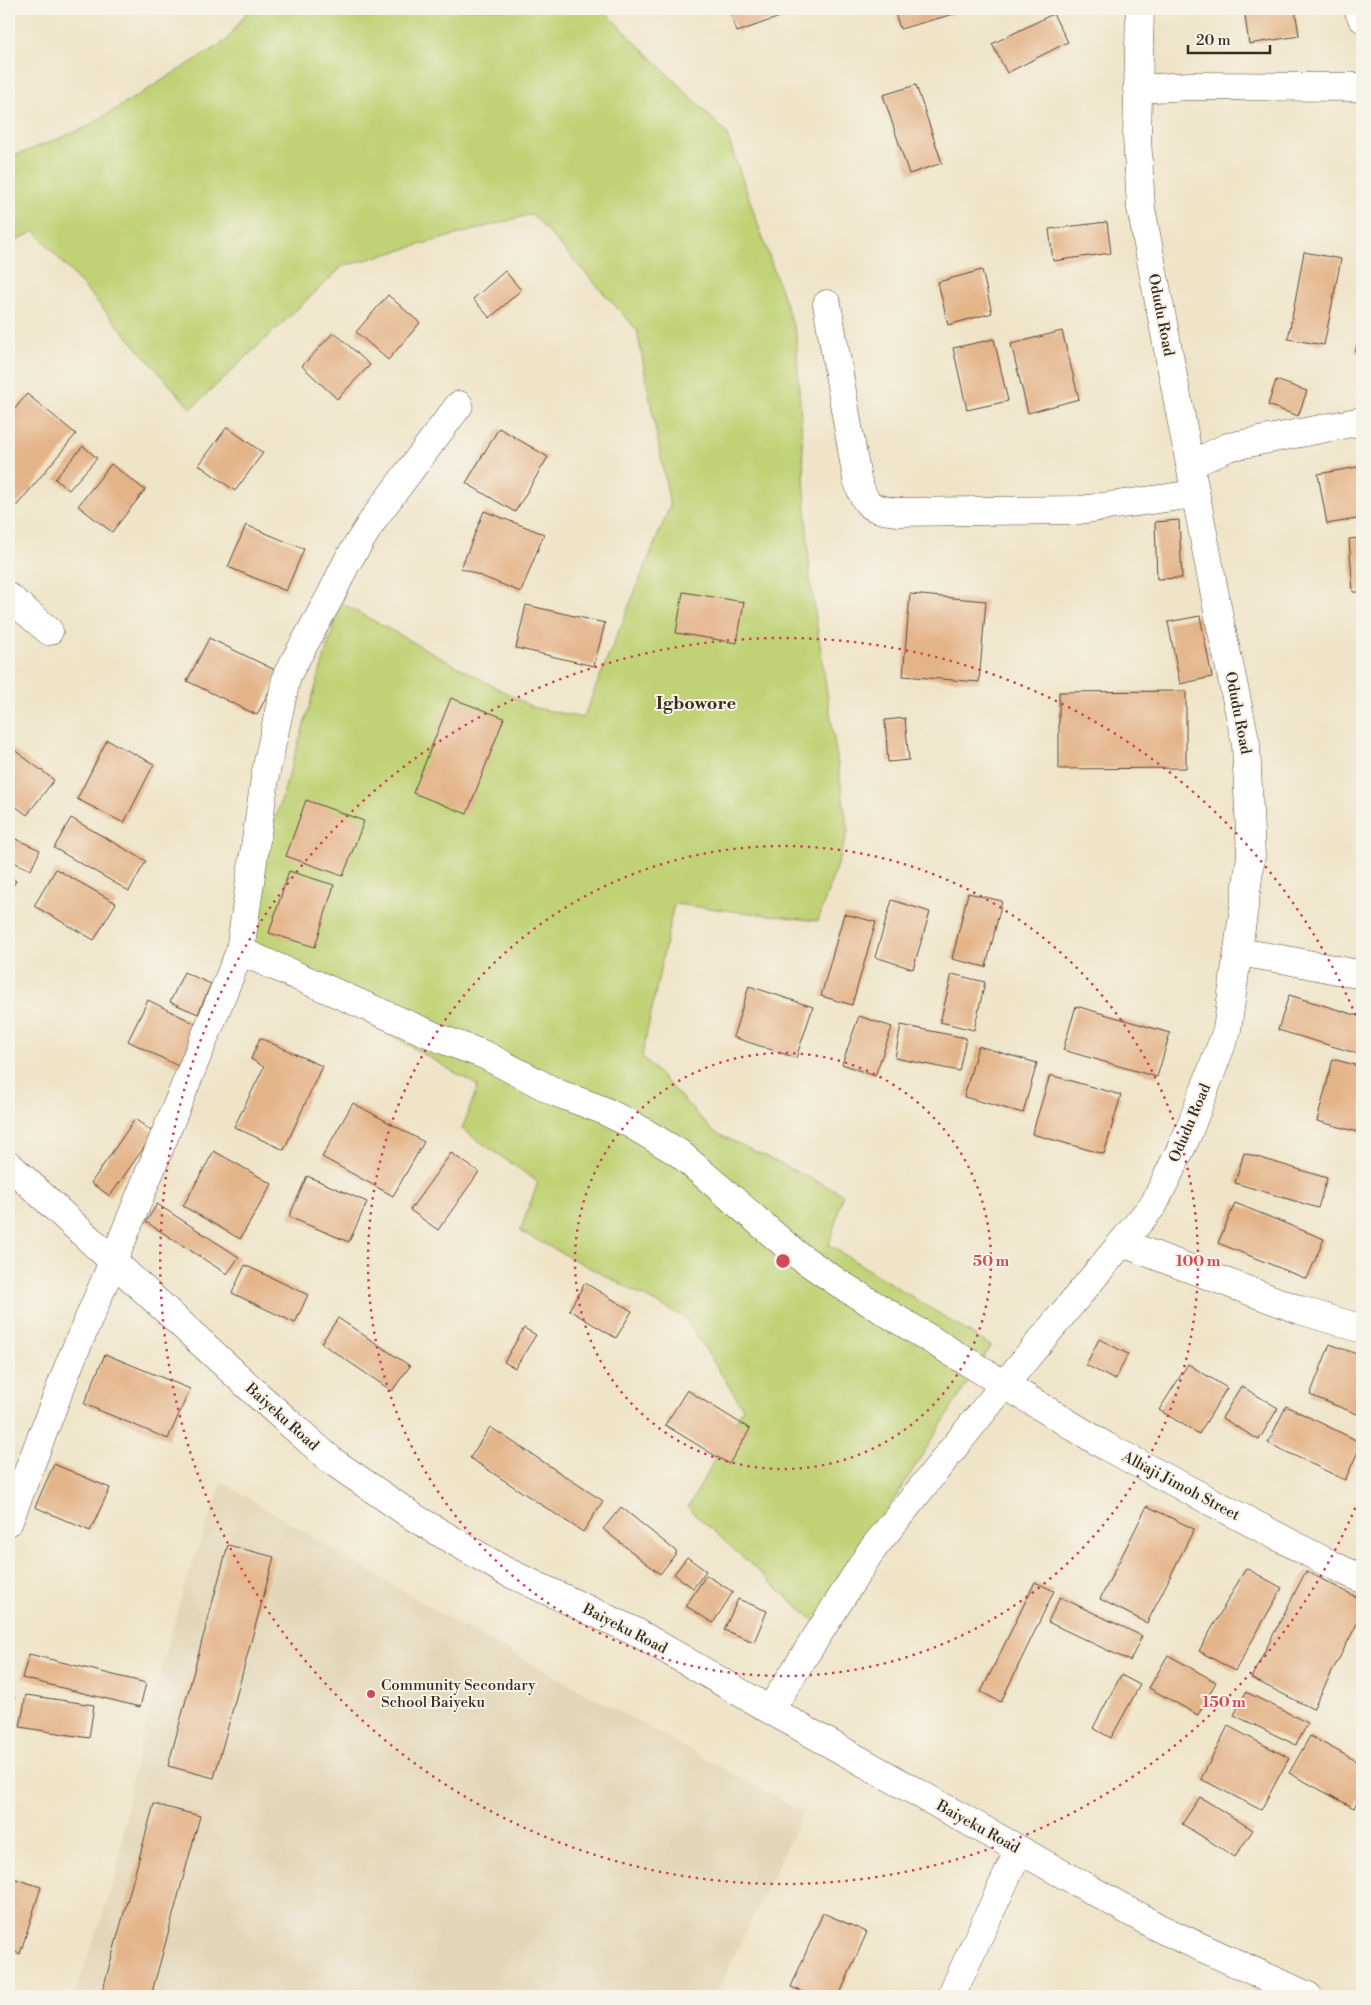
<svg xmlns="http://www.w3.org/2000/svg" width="1371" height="2005" font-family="'Libre Bodoni',serif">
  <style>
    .built { fill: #e3d6b7 }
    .green { fill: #c0d275; stroke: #7e7e4a }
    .building { fill: #e4b489 }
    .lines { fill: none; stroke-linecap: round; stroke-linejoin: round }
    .minor-casing { stroke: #564638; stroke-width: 29 }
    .secondary-casing { stroke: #564638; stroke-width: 29 }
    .minor { stroke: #fff; stroke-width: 28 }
    .secondary { stroke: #fff; stroke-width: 28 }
    .ring { fill: none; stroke: #d1495b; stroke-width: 2.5; stroke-dasharray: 2.5 5 }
    .poi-dot { fill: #d1495b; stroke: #f7f3e8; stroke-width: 2 }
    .labels { text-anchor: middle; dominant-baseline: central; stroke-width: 4; stroke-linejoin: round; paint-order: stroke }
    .street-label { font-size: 15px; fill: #3b2a1e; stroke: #f7f3e8 }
    .poi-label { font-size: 15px; fill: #3b2a1e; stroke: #f7f3e8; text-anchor: start }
    .quarter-label { font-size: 18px; font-weight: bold; fill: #3b2a1e; stroke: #f7f3e8 }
    .centre { fill: #d1495b; stroke: #f7f3e8; stroke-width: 2.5 }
    .ring-label { font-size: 15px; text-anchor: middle; font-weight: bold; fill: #d1495b; stroke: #f7f3e8; stroke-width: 4; stroke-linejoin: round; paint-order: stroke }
  </style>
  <rect width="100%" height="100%" fill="#f7f3e8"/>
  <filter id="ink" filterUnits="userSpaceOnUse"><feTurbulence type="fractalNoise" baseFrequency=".02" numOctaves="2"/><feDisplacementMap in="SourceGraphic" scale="10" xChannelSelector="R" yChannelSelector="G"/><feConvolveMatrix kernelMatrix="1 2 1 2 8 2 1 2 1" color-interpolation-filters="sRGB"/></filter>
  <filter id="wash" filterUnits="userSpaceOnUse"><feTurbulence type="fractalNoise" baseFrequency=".0096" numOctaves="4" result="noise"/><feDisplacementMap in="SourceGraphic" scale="20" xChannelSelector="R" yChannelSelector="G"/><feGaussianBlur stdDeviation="1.12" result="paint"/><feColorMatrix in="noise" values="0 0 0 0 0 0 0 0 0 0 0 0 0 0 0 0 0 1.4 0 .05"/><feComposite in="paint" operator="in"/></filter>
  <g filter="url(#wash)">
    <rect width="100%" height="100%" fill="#efe4c8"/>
    <path class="built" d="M 222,1482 L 441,1614 L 803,1812 L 718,1990 L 732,1996 L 74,1996 L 116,1876 L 131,1782 L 184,1587 Z"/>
    <path class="green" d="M 249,9 L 602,9 L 726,132 L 796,334 L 810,579 L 848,832 L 818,921 L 674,904 L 642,1056 L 714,1132 L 843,1194 L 829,1245 L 991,1346 L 816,1623 L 688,1508 L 743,1408 L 685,1318 L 520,1231 L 538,1182 L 462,1129 L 478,1086 L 237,945 L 341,603 L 532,707 L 583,718 L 670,506 L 637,330 L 532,214 L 343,266 L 191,409 L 35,231 L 9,244 L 9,158 L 85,128 L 226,41 Z"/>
    <g id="blocks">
      <g class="building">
        <path d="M 729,9 L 792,9 L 794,12 L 737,32 Z"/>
        <path d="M 894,9 L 956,9 L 957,13 L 900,29 Z"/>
        <path d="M 1244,9 L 1295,9 L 1299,36 L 1249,44 Z"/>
        <path d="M 1053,14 L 1068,42 L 1007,73 L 992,44 Z"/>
        <path d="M 916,85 L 942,163 L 909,174 L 883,95 Z"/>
        <path d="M 1107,222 L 1111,253 L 1053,261 L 1049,229 Z"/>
        <path d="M 1304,252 L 1341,259 L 1324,345 L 1288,339 Z"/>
        <path d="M 982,270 L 992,313 L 948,325 L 938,282 Z"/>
        <path d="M 505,271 L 521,290 L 490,318 L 473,299 Z"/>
        <path d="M 388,295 L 420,323 L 388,360 L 356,332 Z"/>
        <path d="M 1362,329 L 1362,354 L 1355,352 Z"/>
        <path d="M 1062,331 L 1079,399 L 1028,413 L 1011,344 Z"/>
        <path d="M 334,332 L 370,365 L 337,399 L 302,366 Z"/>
        <path d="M 994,339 L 1008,401 L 967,410 L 953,348 Z"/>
        <path d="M 1276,380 L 1307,391 L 1298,416 L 1268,405 Z"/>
        <path d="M 27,394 L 76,434 L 9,515 L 9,416 Z"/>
        <path d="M 227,427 L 263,453 L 235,491 L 199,465 Z"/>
        <path d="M 499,428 L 548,457 L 515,512 L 466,483 Z"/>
        <path d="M 83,446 L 97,458 L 69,490 L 55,479 Z"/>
        <path d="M 111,464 L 145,490 L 112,532 L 78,506 Z"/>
        <path d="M 1358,467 L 1362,493 L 1362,518 L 1327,524 L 1318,474 Z"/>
        <path d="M 484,511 L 544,534 L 521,592 L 461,568 Z"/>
        <path d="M 1179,520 L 1182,578 L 1157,579 L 1155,522 Z"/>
        <path d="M 246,525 L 304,549 L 286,591 L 228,567 Z"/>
        <path d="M 1362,538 L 1362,592 L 1353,592 L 1349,539 Z"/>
        <path d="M 683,592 L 744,602 L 737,643 L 676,633 Z"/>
        <path d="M 910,594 L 986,601 L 979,682 L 903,676 Z"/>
        <path d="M 526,605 L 605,623 L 594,666 L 516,648 Z"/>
        <path d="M 1200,616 L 1212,677 L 1180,684 L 1168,622 Z"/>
        <path d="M 209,638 L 279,672 L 257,715 L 187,681 Z"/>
        <path d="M 1186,691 L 1186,768 L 1059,769 L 1059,692 Z"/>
        <path d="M 451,698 L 504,718 L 467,814 L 413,793 Z"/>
        <path d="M 905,718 L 909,760 L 888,762 L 885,720 Z"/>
        <path d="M 107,740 L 154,764 L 124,823 L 77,799 Z"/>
        <path d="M 9,746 L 54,780 L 27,815 L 9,801 Z"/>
        <path d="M 306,800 L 364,821 L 343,876 L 286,856 Z"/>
        <path d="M 71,818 L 146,861 L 129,891 L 54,848 Z"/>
        <path d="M 9,836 L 40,850 L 31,870 L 9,860 Z"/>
        <path d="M 56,869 L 116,903 L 94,940 L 34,906 Z"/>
        <path d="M 289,871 L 334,885 L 315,947 L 269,933 Z"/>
        <path d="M 9,876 L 16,881 L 9,892 Z"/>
        <path d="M 968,893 L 1002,901 L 986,967 L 952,959 Z"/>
        <path d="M 892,900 L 930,912 L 913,969 L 875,957 Z"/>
        <path d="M 844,914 L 876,922 L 852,1005 L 821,996 Z"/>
        <path d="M 184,972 L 211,984 L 198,1014 L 170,1002 Z"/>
        <path d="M 952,974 L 985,982 L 974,1030 L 940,1022 Z"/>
        <path d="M 749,986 L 813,1007 L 796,1058 L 733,1037 Z"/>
        <path d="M 1289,995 L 1362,1017 L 1362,1055 L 1278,1030 Z"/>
        <path d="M 148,1000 L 202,1027 L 182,1068 L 128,1041 Z"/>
        <path d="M 1076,1006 L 1170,1033 L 1157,1077 L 1063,1050 Z"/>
        <path d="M 859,1016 L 892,1027 L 875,1076 L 842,1064 Z"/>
        <path d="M 901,1025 L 966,1038 L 959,1071 L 895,1058 Z"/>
        <path d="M 260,1038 L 322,1066 L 284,1150 L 234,1127 L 264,1067 L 251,1059 Z"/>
        <path d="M 978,1046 L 1037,1063 L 1023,1113 L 964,1097 Z"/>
        <path d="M 1333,1059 L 1362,1067 L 1362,1133 L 1317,1121 Z"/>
        <path d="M 1050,1075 L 1121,1095 L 1104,1154 L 1032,1134 Z"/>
        <path d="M 353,1103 L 424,1142 L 393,1196 L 322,1157 Z"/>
        <path d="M 135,1119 L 154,1133 L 110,1196 L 91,1183 Z"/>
        <path d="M 214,1151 L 272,1184 L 240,1239 L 183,1206 Z"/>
        <path d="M 451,1153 L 479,1172 L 438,1230 L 410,1210 Z"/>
        <path d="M 1244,1153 L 1327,1178 L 1318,1208 L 1235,1183 Z"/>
        <path d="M 307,1176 L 367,1202 L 349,1242 L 289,1217 Z"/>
        <path d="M 1235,1203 L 1324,1239 L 1307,1279 L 1218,1243 Z"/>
        <path d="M 157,1204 L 239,1257 L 227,1274 L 146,1222 Z"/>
        <path d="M 245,1265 L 308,1295 L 295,1323 L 232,1293 Z"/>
        <path d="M 585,1283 L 632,1311 L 616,1338 L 569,1310 Z"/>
        <path d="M 338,1318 L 410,1366 L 392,1391 L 321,1343 Z"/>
        <path d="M 524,1328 L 536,1335 L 515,1368 L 504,1362 Z"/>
        <path d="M 1099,1339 L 1128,1354 L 1115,1380 L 1086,1365 Z"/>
        <path d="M 1330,1344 L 1362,1356 L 1362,1416 L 1310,1395 Z"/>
        <path d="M 105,1354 L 190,1389 L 168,1439 L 84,1404 Z"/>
        <path d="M 1188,1364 L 1227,1388 L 1199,1434 L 1159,1410 Z"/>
        <path d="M 1241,1386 L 1278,1408 L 1259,1440 L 1222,1418 Z"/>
        <path d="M 687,1390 L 750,1429 L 729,1464 L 665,1425 Z"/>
        <path d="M 1286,1406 L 1362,1443 L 1345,1480 L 1268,1443 Z"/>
        <path d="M 490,1427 L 603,1501 L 583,1532 L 470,1458 Z"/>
        <path d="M 54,1464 L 110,1488 L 90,1531 L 35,1507 Z"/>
        <path d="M 1147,1506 L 1194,1529 L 1147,1623 L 1100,1599 Z"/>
        <path d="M 621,1507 L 677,1552 L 660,1574 L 603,1529 Z"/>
        <path d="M 228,1545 L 274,1557 L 214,1778 L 168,1766 Z"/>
        <path d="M 687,1557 L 706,1571 L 693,1588 L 674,1574 Z"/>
        <path d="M 1246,1568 L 1282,1588 L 1235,1671 L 1199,1651 Z"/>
        <path d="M 1306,1571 L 1362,1600 L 1362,1614 L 1313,1709 L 1251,1678 Z"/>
        <path d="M 706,1575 L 733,1592 L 713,1623 L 686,1606 Z"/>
        <path d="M 1035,1582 L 1054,1591 L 1001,1702 L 981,1692 Z"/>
        <path d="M 1060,1597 L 1142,1636 L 1130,1661 L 1048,1622 Z"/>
        <path d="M 738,1599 L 767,1611 L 754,1642 L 724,1630 Z"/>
        <path d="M 29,1654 L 146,1683 L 140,1707 L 22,1678 Z"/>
        <path d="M 1168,1655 L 1216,1682 L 1198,1715 L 1149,1688 Z"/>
        <path d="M 1121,1675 L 1140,1685 L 1111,1738 L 1093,1728 Z"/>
        <path d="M 1246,1692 L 1308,1723 L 1296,1745 L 1234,1715 Z"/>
        <path d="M 26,1695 L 94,1705 L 89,1738 L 20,1727 Z"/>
        <path d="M 9,1697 L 15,1698 L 9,1722 Z"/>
        <path d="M 1228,1726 L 1289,1758 L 1261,1810 L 1201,1779 Z"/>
        <path d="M 1310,1736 L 1362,1764 L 1362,1792 L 1354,1808 L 1289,1773 Z"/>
        <path d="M 1200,1797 L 1253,1830 L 1235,1857 L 1182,1824 Z"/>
        <path d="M 154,1804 L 200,1816 L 151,1996 L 101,1996 Z"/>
        <path d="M 9,1877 L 41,1887 L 20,1954 L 9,1950 Z"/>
        <path d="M 823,1913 L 867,1932 L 839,1996 L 814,1996 L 791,1987 Z"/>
      </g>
    </g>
  </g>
  <g filter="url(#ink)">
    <use href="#blocks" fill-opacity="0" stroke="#564638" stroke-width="1"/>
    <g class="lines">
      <defs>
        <g id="minor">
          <path d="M 1358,9 L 1362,18"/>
          <path d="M 1137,89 L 1190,86 L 1362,87"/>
          <path d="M 827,304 L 857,479 C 866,506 868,508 896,512 L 1080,510 L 1195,494"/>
          <path d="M 1190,465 L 1228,447 L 1362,421"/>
          <path d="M 9,597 L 49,631"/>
          <path d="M 240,951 L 441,1039 L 485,1055 L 557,1093 L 600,1109 L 629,1123 L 679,1153 L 796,1254 L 843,1286 L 1107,1447 L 1334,1566 L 1362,1579"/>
          <path d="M 1238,952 L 1287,960 L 1362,975"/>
          <path d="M 1122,1243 L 1300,1310 L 1362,1329"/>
          <path d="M 9,1521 L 71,1360 L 113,1262 L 240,951 L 266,771 L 287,675 L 331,595 L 347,562 L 375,517 L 459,405"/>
          <path d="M 770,1710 L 871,1551 L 1004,1385 L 1154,1204 L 1187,1136 L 1227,1030 L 1251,856 L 1246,744 L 1220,622 L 1141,208 L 1137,137 L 1140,9"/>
          <path d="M 951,1996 L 1019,1850"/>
        </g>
        <path id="secondary" d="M 9,1165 L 260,1397 L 332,1461 L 415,1518 L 505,1571 L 636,1632 L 770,1710 L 1159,1928 L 1308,1996"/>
      </defs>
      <use href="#minor" class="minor-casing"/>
      <use href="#secondary" class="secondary-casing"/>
      <use href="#minor" class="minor"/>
      <use href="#secondary" class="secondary"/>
    </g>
  </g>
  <g class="ring">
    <circle cx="783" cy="1261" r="208"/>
    <circle cx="783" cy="1261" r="415"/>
    <path d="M1361 1494A623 623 0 1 1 1361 1028"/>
  </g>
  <circle class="poi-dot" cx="371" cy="1694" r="5"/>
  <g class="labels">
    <g class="street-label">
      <text transform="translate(1161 315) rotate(79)">Odudu Road</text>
      <text transform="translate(1238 713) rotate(79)">Odudu Road</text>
      <text transform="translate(1190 1123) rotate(-67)">Odudu Road</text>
      <text transform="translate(282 1417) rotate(42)">Baiyeku Road</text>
      <text transform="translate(1181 1486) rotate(28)">Alhaji Jimoh Street</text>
      <text transform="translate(625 1629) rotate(27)">Baiyeku Road</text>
      <text transform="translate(978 1827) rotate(29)">Baiyeku Road</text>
    </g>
    <g class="poi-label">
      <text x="381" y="1685">Community Secondary<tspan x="381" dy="17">School Baiyeku</tspan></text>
    </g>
    <g class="quarter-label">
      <text x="696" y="703">Igbowore</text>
    </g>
  </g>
  <circle cx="783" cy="1261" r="8" class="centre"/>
  <g class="ring-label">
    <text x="991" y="1266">50 m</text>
    <text x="1198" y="1266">100 m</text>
    <text x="1224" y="1707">150 m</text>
  </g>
  <rect width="1371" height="2005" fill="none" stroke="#f7f3e8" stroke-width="30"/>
  <path d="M1188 45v8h82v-8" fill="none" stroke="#3b2a1e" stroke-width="2.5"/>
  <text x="1196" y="45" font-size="15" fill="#3b2a1e" stroke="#f7f3e8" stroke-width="4" paint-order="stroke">20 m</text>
</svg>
